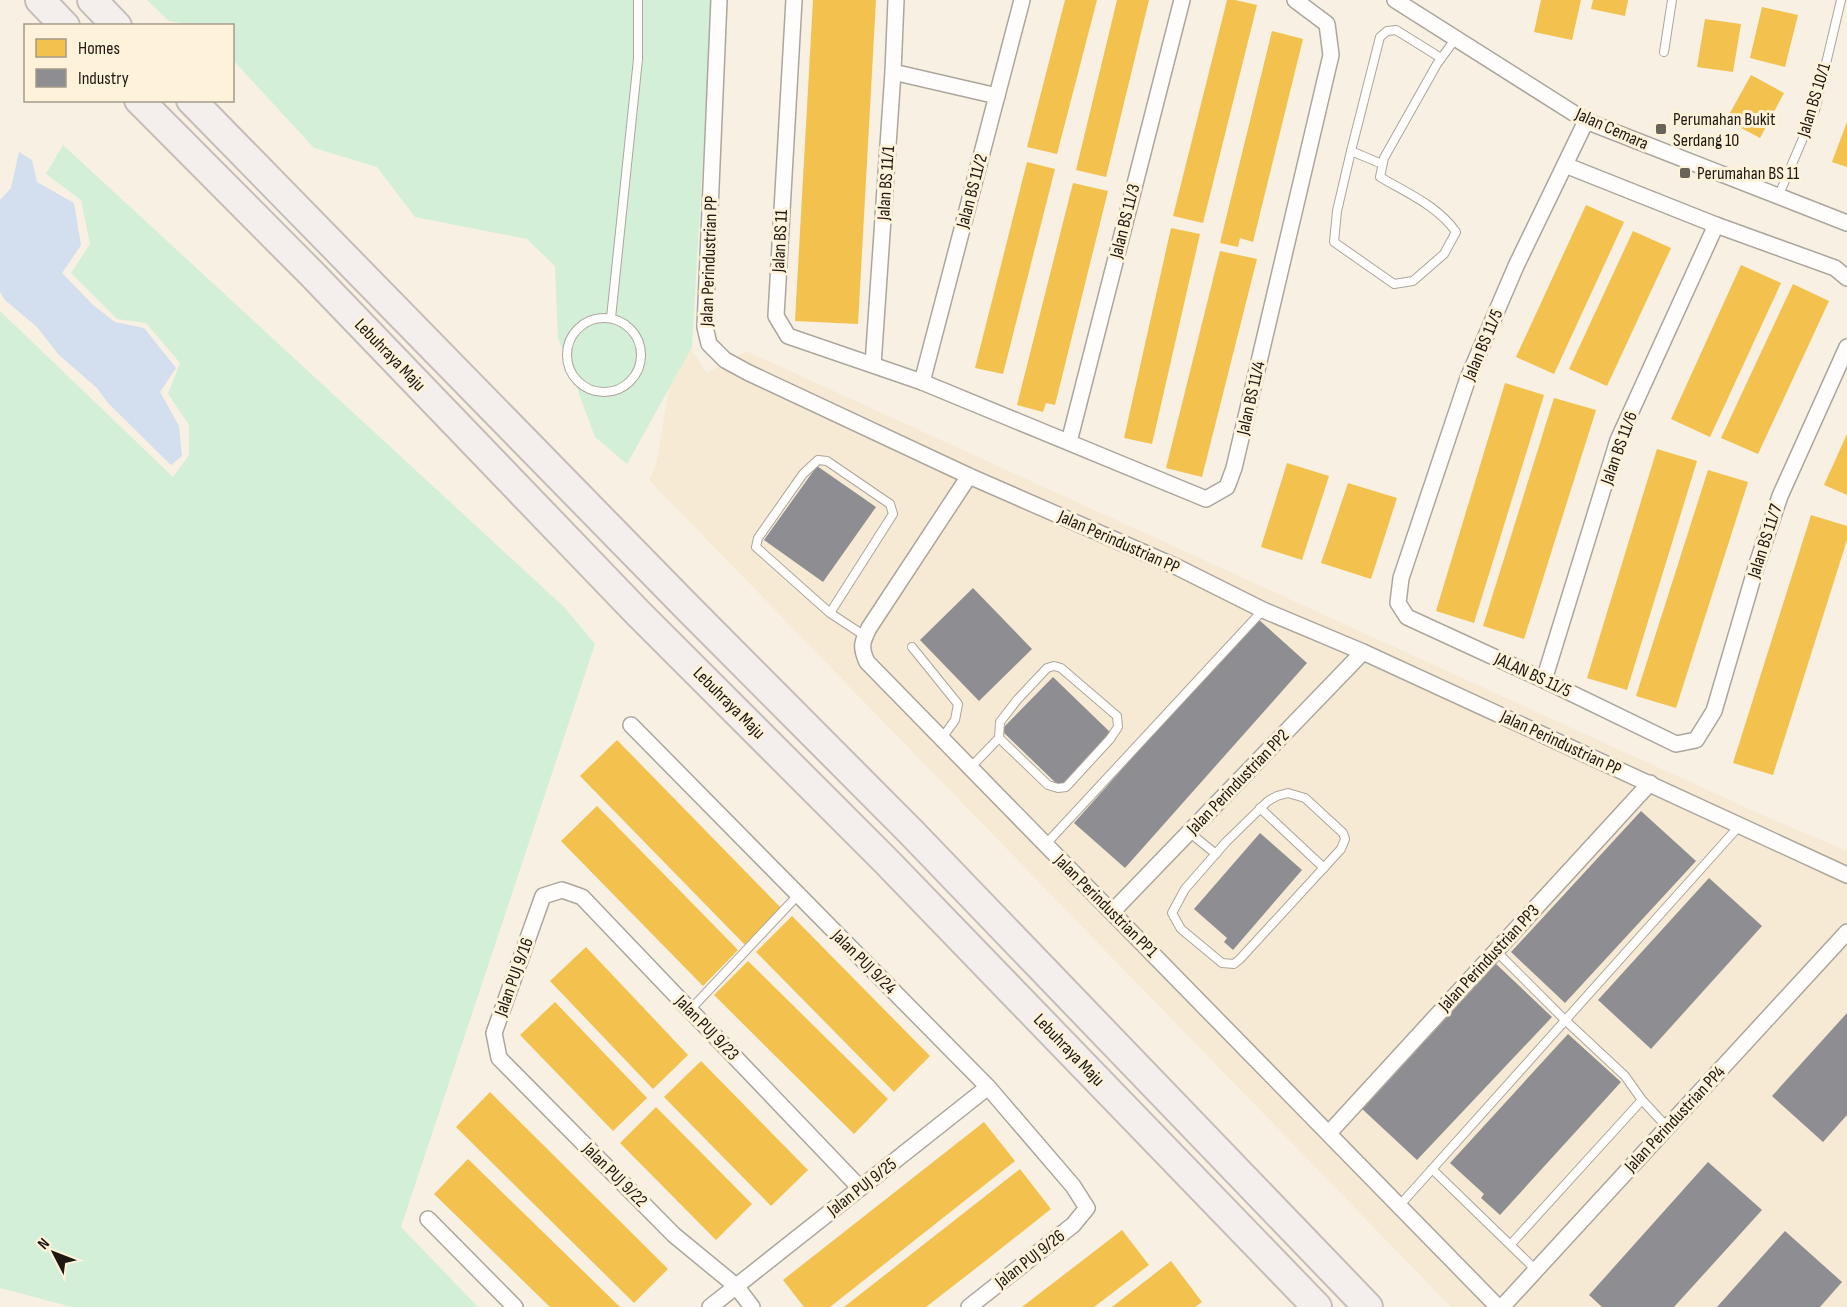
<svg xmlns="http://www.w3.org/2000/svg" width="1847" height="1307" font-family="'Sofia Sans Condensed',sans-serif">
  <style>
    .built { fill: #f6ead4 }
    .green { fill: #d4efd7 }
    .water { fill: #d3deee }
    .homes { fill: #f2c14e }
    .industry { fill: #8d8d92 }
    .lines { fill: none; stroke-linecap: round; stroke-linejoin: round }
    .service-casing { stroke: #aca69d; stroke-width: 10 }
    .minor-casing { stroke: #aca69d; stroke-width: 18 }
    .motorway-casing { stroke: #c5bdb7; stroke-width: 32 }
    .service { stroke: #fefdfb; stroke-width: 8 }
    .minor { stroke: #fefdfb; stroke-width: 15 }
    .motorway { stroke: #f4eeed; stroke-width: 28 }
    .poi-dot { fill: #69645a; stroke: #fff2db; stroke-width: 2 }
    .labels { text-anchor: middle; dominant-baseline: central; stroke-width: 6; stroke-linejoin: round; paint-order: stroke }
    .street-label { font-size: 18px; fill: #1d1810; stroke: #fff2db }
    .poi-label { font-size: 18px; fill: #1d1810; stroke: #fff2db; text-anchor: start }
  </style>
  <rect width="100%" height="100%" fill="#f7f0e3"/>
  <path class="built" d="M 679,332 L 707,373 L 746,351 L 1769,818 L 1847,851 L 1847,1307 L 1451,1307 L 649,480 L 656,464 Z"/>
  <g class="green">
    <path d="M 147,0 L 712,0 L 692,347 L 627,464 L 595,437 L 558,338 L 555,266 L 527,239 L 415,217 L 377,167 L 314,148 L 233,60 L 232,26 L 191,25 L 169,21 Z"/>
    <path d="M 63,145 L 564,607 L 595,644 L 401,1227 L 478,1307 L 72,1307 L 0,1288 L 0,311 L 173,477 L 189,455 L 189,425 L 168,394 L 180,363 L 146,323 L 117,319 L 71,273 L 90,244 L 81,200 L 46,174 Z"/>
  </g>
  <path class="water" d="M 19,152 L 32,160 L 37,182 L 74,203 L 81,245 L 62,273 L 93,305 L 115,322 L 144,328 L 176,368 L 160,392 L 179,426 L 182,456 L 171,465 L 108,403 L 97,388 L 59,355 L 37,327 L 5,300 L 0,292 L 0,200 L 11,188 Z"/>
  <g class="homes">
    <path d="M 813,0 L 876,0 L 858,324 L 795,321 Z"/>
    <path d="M 1065,0 L 1097,0 L 1057,154 L 1027,147 Z"/>
    <path d="M 1117,0 L 1149,0 L 1106,177 L 1076,170 Z"/>
    <path d="M 1227,0 L 1235,0 L 1257,5 L 1203,223 L 1173,216 Z"/>
    <path d="M 1541,0 L 1581,0 L 1572,40 L 1534,32 Z"/>
    <path d="M 1593,0 L 1628,0 L 1625,16 L 1591,9 Z"/>
    <path d="M 1762,7 L 1798,15 L 1785,67 L 1750,58 Z"/>
    <path d="M 1705,19 L 1741,24 L 1733,72 L 1697,67 Z"/>
    <path d="M 1272,31 L 1303,39 L 1253,242 L 1240,238 L 1238,247 L 1220,243 Z"/>
    <path d="M 1751,75 L 1784,93 L 1760,138 L 1726,120 Z"/>
    <path d="M 1847,122 L 1847,167 L 1832,162 Z"/>
    <path d="M 1027,162 L 1055,169 L 1003,374 L 975,368 Z"/>
    <path d="M 1073,183 L 1108,191 L 1055,405 L 1046,403 L 1043,412 L 1017,405 Z"/>
    <path d="M 1586,205 L 1624,222 L 1554,374 L 1516,357 Z"/>
    <path d="M 1171,228 L 1200,234 L 1152,444 L 1124,438 Z"/>
    <path d="M 1633,231 L 1671,248 L 1607,386 L 1569,369 Z"/>
    <path d="M 1220,251 L 1257,259 L 1202,477 L 1166,468 Z"/>
    <path d="M 1741,265 L 1781,283 L 1710,437 L 1671,419 Z"/>
    <path d="M 1793,284 L 1829,301 L 1758,454 L 1721,438 Z"/>
    <path d="M 1505,383 L 1544,395 L 1474,623 L 1436,611 Z"/>
    <path d="M 1554,398 L 1596,410 L 1524,639 L 1483,626 Z"/>
    <path d="M 1847,434 L 1847,495 L 1824,485 Z"/>
    <path d="M 1657,449 L 1697,461 L 1627,690 L 1587,678 Z"/>
    <path d="M 1287,463 L 1329,476 L 1302,560 L 1261,547 Z"/>
    <path d="M 1708,470 L 1748,482 L 1676,708 L 1636,696 Z"/>
    <path d="M 1348,483 L 1397,498 L 1371,579 L 1321,563 Z"/>
    <path d="M 1811,515 L 1847,526 L 1847,540 L 1773,775 L 1733,763 Z"/>
    <path d="M 617,740 L 782,909 L 745,945 L 580,776 Z"/>
    <path d="M 597,806 L 738,950 L 703,986 L 561,841 Z"/>
    <path d="M 792,916 L 930,1056 L 894,1092 L 756,952 Z"/>
    <path d="M 586,947 L 688,1055 L 653,1089 L 550,981 Z"/>
    <path d="M 748,961 L 888,1099 L 854,1134 L 714,995 Z"/>
    <path d="M 555,1002 L 647,1098 L 613,1131 L 520,1035 Z"/>
    <path d="M 701,1061 L 808,1170 L 771,1206 L 664,1097 Z"/>
    <path d="M 490,1092 L 668,1269 L 634,1303 L 456,1127 Z"/>
    <path d="M 656,1107 L 752,1204 L 716,1240 L 620,1143 Z"/>
    <path d="M 984,1122 L 1015,1161 L 830,1307 L 804,1307 L 783,1280 Z"/>
    <path d="M 468,1159 L 620,1307 L 550,1307 L 434,1194 Z"/>
    <path d="M 1020,1169 L 1051,1209 L 984,1262 L 926,1307 L 844,1307 Z"/>
    <path d="M 1122,1230 L 1149,1265 L 1094,1307 L 1022,1307 Z"/>
    <path d="M 1171,1261 L 1202,1302 L 1195,1307 L 1112,1307 Z"/>
  </g>
  <g class="industry">
    <path d="M 817,466 L 876,507 L 823,582 L 764,540 Z"/>
    <path d="M 973,588 L 1032,649 L 979,701 L 920,640 Z"/>
    <path d="M 1257,618 L 1307,663 L 1125,868 L 1074,823 Z"/>
    <path d="M 1053,677 L 1112,734 L 1060,787 L 1001,730 Z"/>
    <path d="M 1641,811 L 1696,861 L 1565,1003 L 1511,952 Z"/>
    <path d="M 1260,833 L 1302,870 L 1233,950 L 1224,942 L 1227,938 L 1194,909 Z"/>
    <path d="M 1709,878 L 1762,926 L 1651,1049 L 1598,1000 Z"/>
    <path d="M 1495,963 L 1552,1017 L 1417,1160 L 1360,1107 Z"/>
    <path d="M 1847,1013 L 1847,1115 L 1823,1142 L 1772,1096 Z"/>
    <path d="M 1568,1034 L 1621,1082 L 1500,1215 L 1481,1198 L 1484,1194 L 1450,1163 Z"/>
    <path d="M 1708,1162 L 1762,1210 L 1674,1307 L 1602,1307 L 1589,1295 Z"/>
    <path d="M 1785,1231 L 1842,1282 L 1820,1307 L 1717,1307 Z"/>
  </g>
  <g class="lines">
    <defs>
      <g id="service">
        <path d="M 1664,52 L 1672,0"/>
        <path d="M 1441,58 L 1396,30 L 1387,31 L 1380,37 L 1351,151 L 1337,211 L 1334,242 L 1394,284 L 1413,281 L 1444,254 L 1456,232 C 1438,206 1407,193 1380,177 L 1384,158 L 1437,64 L 1456,38"/>
        <path d="M 1351,151 L 1382,164"/>
        <path d="M 1778,197 L 1815,110 L 1841,0"/>
        <circle cx="604" cy="355" r="37"/>
        <path d="M 611,318 L 638,59 L 638,0"/>
        <path d="M 830,613 L 893,514 L 890,504 L 827,461 L 818,460 L 803,474 L 758,538 L 756,547 L 830,613 L 865,636"/>
        <path d="M 912,647 L 958,704 L 955,720 L 942,738"/>
        <path d="M 970,768 L 999,738 L 1000,722 L 1017,700 L 1047,668 L 1054,666 L 1061,668 L 1117,716 L 1118,727 L 1110,739 L 1066,787 L 1058,788 L 1048,785 L 999,738"/>
        <path d="M 1288,793 L 1305,798 L 1343,833 L 1345,839 L 1341,849 L 1240,959 L 1234,964 L 1222,963 L 1181,929 L 1172,913 L 1185,889 L 1226,842 L 1268,801 L 1277,796 Z"/>
        <path d="M 1260,808 L 1324,868"/>
        <path d="M 1190,833 L 1216,854"/>
        <path d="M 1045,845 L 1263,610"/>
        <path d="M 1496,951 L 1565,1020 L 1625,1076 L 1642,1100 L 1667,1127"/>
        <path d="M 690,1010 L 798,895"/>
        <path d="M 1432,1169 L 1536,1270"/>
        <path d="M 1400,1205 L 1740,825"/>
        <path d="M 1511,1244 L 1642,1100"/>
      </g>
      <g id="minor">
        <path d="M 719,0 L 705,327 L 709,344 L 725,360 L 749,373 L 969,476 L 1177,567 L 1263,610 L 1363,652 L 1847,875"/>
        <path d="M 794,0 L 776,316 L 788,336 L 922,382 L 1206,499 L 1227,487 L 1234,468 L 1331,55 L 1327,24 L 1295,0"/>
        <path d="M 1395,0 L 1586,121 L 1847,223"/>
        <path d="M 893,72 L 997,96"/>
        <path d="M 1586,121 L 1516,266 L 1468,378 L 1401,578 L 1398,603 L 1407,617 L 1544,680 L 1676,744 L 1696,740 L 1714,711 L 1757,564 L 1780,496 L 1847,347"/>
        <path d="M 1565,165 L 1716,225 L 1835,268 L 1847,278"/>
        <path d="M 873,365 L 893,72 L 896,0"/>
        <path d="M 922,382 L 1022,0"/>
        <path d="M 1069,442 L 1182,0"/>
        <path d="M 969,476 L 869,628 C 862,642 860,647 867,662 L 1498,1307"/>
        <path d="M 1544,680 L 1618,440 L 1716,225"/>
        <path d="M 631,725 L 988,1087 L 1073,1186 L 1087,1208 L 1073,1225 L 969,1307"/>
        <path d="M 1112,912 L 1363,652"/>
        <path d="M 1329,1133 L 1650,783"/>
        <path d="M 428,1219 L 515,1307"/>
        <path d="M 710,1307 L 988,1087"/>
        <path d="M 752,1307 L 736,1286 L 674,1235 L 499,1058 L 494,1033 L 543,896 L 562,890 L 582,897 L 860,1188"/>
        <path d="M 1502,1307 L 1847,932"/>
      </g>
      <g id="motorway">
        <path d="M 40,0 L 65,26"/>
        <path d="M 92,0 L 117,26"/>
        <path d="M 139,100 L 313,275 L 637,612 L 885,860 L 1317,1307"/>
        <path d="M 191,100 L 689,609 L 911,832 L 1368,1307"/>
      </g>
    </defs>
    <use href="#service" class="service-casing"/>
    <use href="#minor" class="minor-casing"/>
    <use href="#motorway" class="motorway-casing"/>
    <use href="#service" class="service"/>
    <use href="#minor" class="minor"/>
    <use href="#motorway" class="motorway"/>
  </g>
  <g class="poi-dot">
    <rect x="1655" y="123" width="12" height="12" rx="3"/>
    <rect x="1679" y="167" width="12" height="12" rx="3"/>
  </g>
  <g class="labels">
    <g class="street-label">
      <text transform="translate(1814 100) rotate(-73)">Jalan BS 10/1</text>
      <text transform="translate(1612 129) rotate(24)">Jalan Cemara</text>
      <text transform="translate(886 183) rotate(-86)">Jalan BS 11/1</text>
      <text transform="translate(972 191) rotate(-75)">Jalan BS 11/2</text>
      <text transform="translate(1125 221) rotate(-76)">Jalan BS 11/3</text>
      <text transform="translate(780 241) rotate(-87)">Jalan BS 11</text>
      <text transform="translate(709 261) rotate(-88)">Jalan Perindustrian PP</text>
      <text transform="translate(1483 345) rotate(-67)">Jalan BS 11/5</text>
      <text transform="translate(390 355) rotate(46)">Lebuhraya Maju</text>
      <text transform="translate(1251 398) rotate(-77)">Jalan BS 11/4</text>
      <text transform="translate(1619 448) rotate(-70)">Jalan BS 11/6</text>
      <text transform="translate(1765 541) rotate(-72)">Jalan BS 11/7</text>
      <text transform="translate(1119 542) rotate(24)">Jalan Perindustrian PP</text>
      <text transform="translate(1533 675) rotate(25)">JALAN BS 11/5</text>
      <text transform="translate(729 703) rotate(45)">Lebuhraya Maju</text>
      <text transform="translate(1561 743) rotate(25)">Jalan Perindustrian PP</text>
      <text transform="translate(1238 782) rotate(-46)">Jalan Perindustrian PP2</text>
      <text transform="translate(1106 906) rotate(45)">Jalan Perindustrian PP1</text>
      <text transform="translate(1489 958) rotate(-47)">Jalan Perindustrian PP3</text>
      <text transform="translate(864 962) rotate(45)">Jalan PUJ 9/24</text>
      <text transform="translate(514 977) rotate(-70)">Jalan PUJ 9/16</text>
      <text transform="translate(707 1028) rotate(46)">Jalan PUJ 9/23</text>
      <text transform="translate(1069 1050) rotate(46)">Lebuhraya Maju</text>
      <text transform="translate(1675 1119) rotate(-47)">Jalan Perindustrian PP4</text>
      <text transform="translate(615 1175) rotate(45)">Jalan PUJ 9/22</text>
      <text transform="translate(862 1187) rotate(-38)">Jalan PUJ 9/25</text>
      <text transform="translate(1030 1259) rotate(-38)">Jalan PUJ 9/26</text>
    </g>
    <g class="poi-label">
      <text x="1673" y="119">Perumahan Bukit<tspan x="1673" dy="21">Serdang 10</tspan></text>
      <text x="1697" y="173">Perumahan BS 11</text>
    </g>
  </g>
  <rect x="24" y="24" width="210" height="78" fill="#fff2db" stroke="#a59b8a" stroke-width="1.5"/>
  <rect x="36" y="39" width="30" height="18" fill="#f2c14e" stroke="#a59b8a" stroke-width="1.5"/>
  <text x="78" y="54" font-size="18" fill="#1d1810">Homes</text>
  <rect x="36" y="69" width="30" height="18" fill="#8d8d92" stroke="#a59b8a" stroke-width="1.5"/>
  <text x="78" y="84" font-size="18" fill="#1d1810">Industry</text>
  <g transform="translate(54 1253) rotate(312)" stroke="#fff2db" stroke-width="4.5" paint-order="stroke">
  <path d="M0-4.5L10 22L0 15L-10 22Z" fill="#1d1810"/>
  <text y="-9" font-size="16" font-weight="bold" text-anchor="middle" fill="#1d1810">N</text>
  </g>
</svg>
